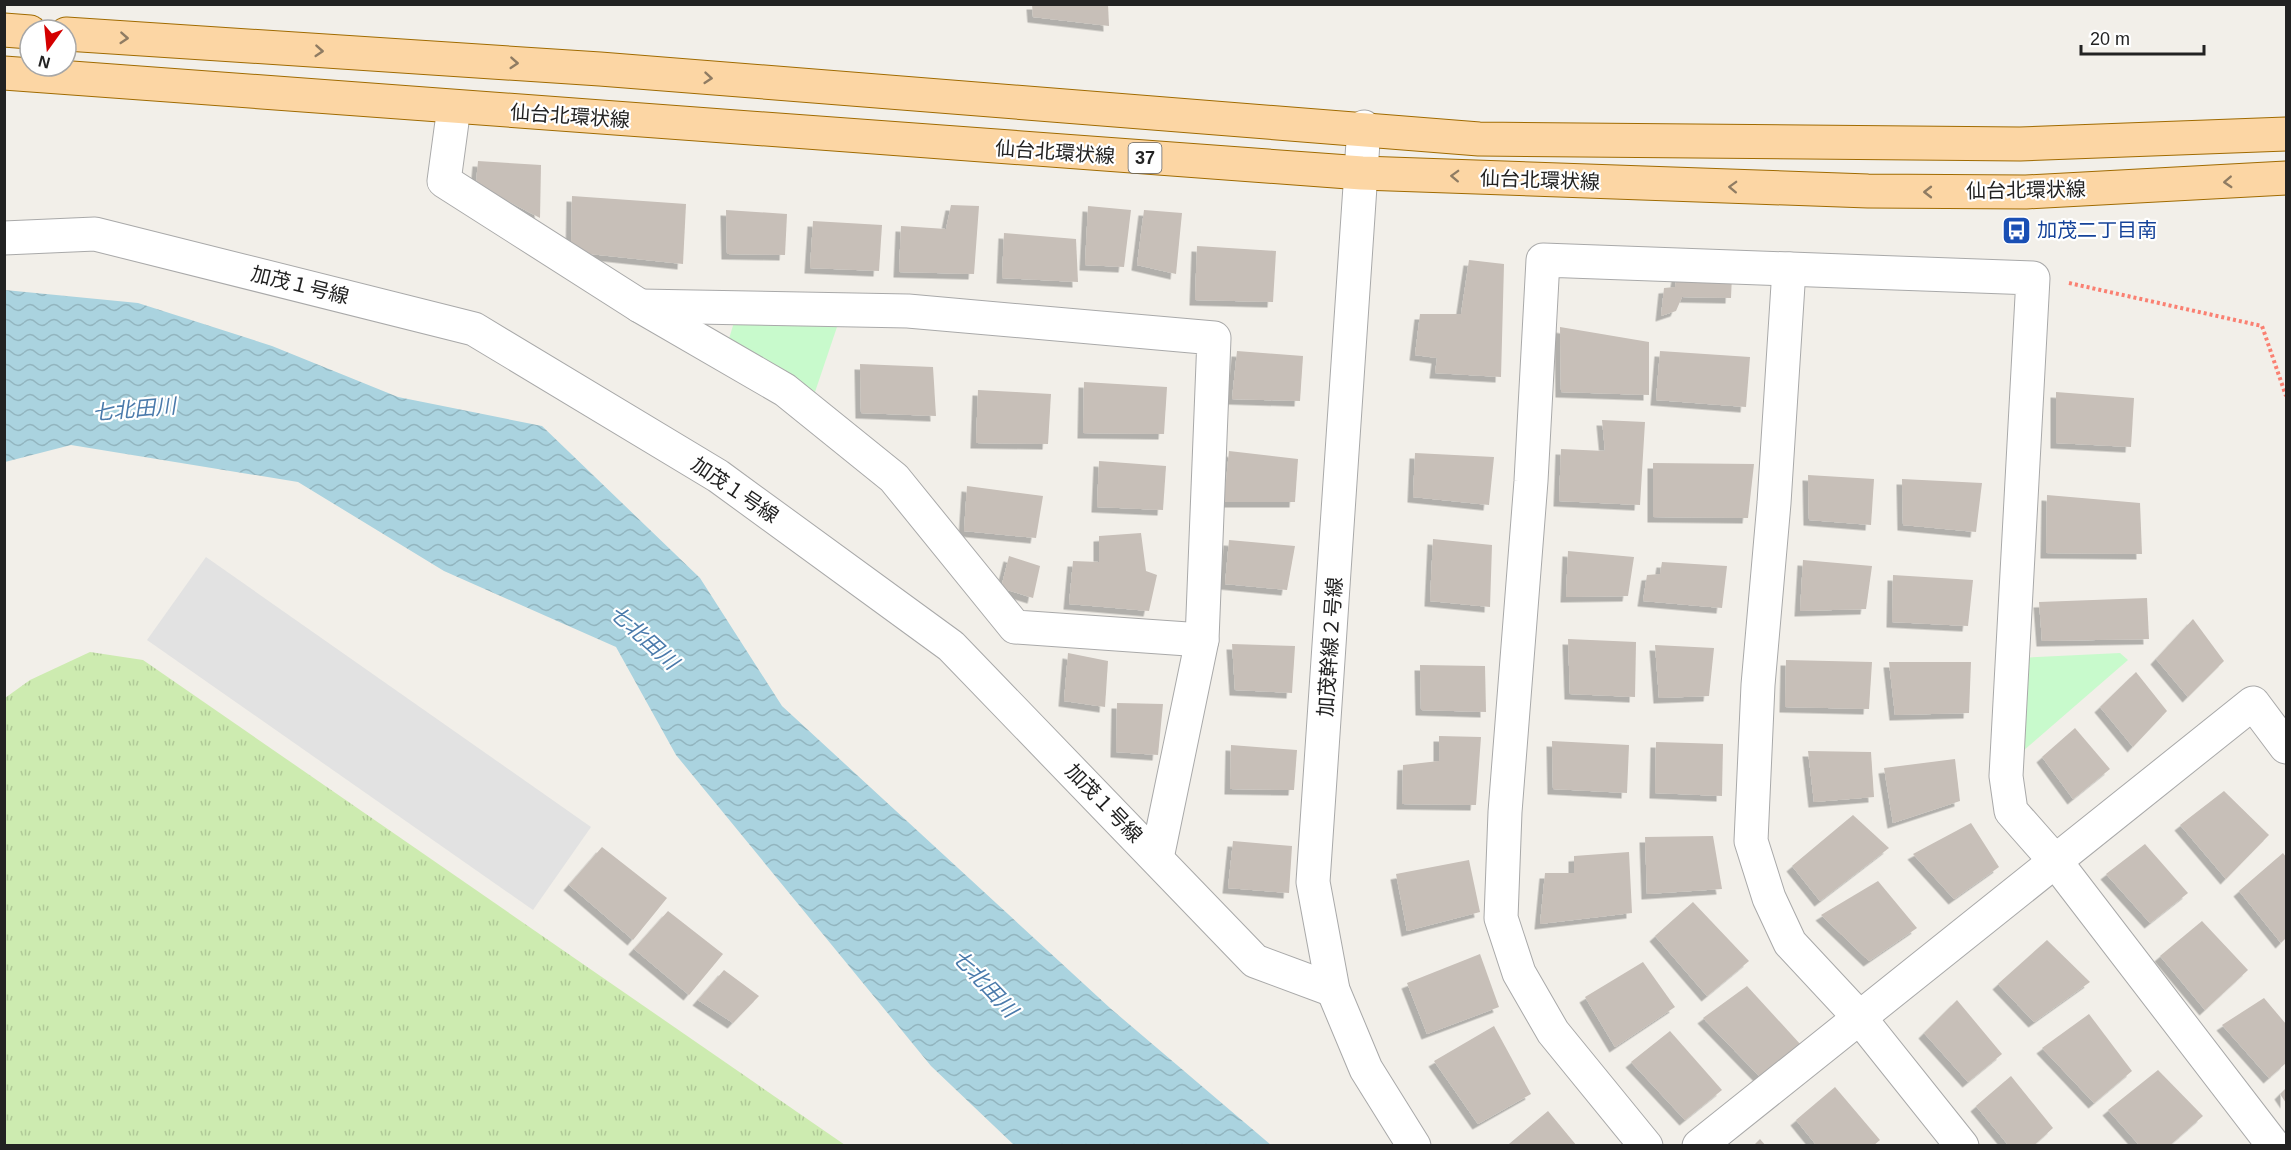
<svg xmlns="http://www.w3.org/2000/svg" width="2291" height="1150" font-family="Arial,'Noto Sans JP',sans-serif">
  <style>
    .grass { fill: url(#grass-tufts) }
    .park { fill: #c8facc }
    .parking { fill: #e2e2e2 }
    .water { fill: url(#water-waves) }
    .building { fill: #c7bfb8; filter: url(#shadow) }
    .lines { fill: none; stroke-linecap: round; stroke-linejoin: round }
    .minor-casing { stroke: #a9a9a9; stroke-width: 35 }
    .tertiary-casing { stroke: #a9a9a9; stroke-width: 35 }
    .primary-casing { stroke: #a06b00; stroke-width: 35 }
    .path { stroke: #fa8072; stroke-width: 4; stroke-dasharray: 3 3; stroke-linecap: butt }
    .minor { stroke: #fff; stroke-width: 33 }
    .tertiary { stroke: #fff; stroke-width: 33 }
    .primary { stroke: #fcd6a4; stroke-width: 33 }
    .oneway { stroke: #8f7c63 }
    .labels { text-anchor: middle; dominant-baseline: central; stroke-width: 4.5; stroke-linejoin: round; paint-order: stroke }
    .shield { fill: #fff; stroke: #646464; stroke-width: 1.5 }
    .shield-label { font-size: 18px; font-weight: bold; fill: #222 }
    .street-label { font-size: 20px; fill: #222; stroke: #fff }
    .transit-label { font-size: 20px; fill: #164399; stroke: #fff; text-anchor: start }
    .water-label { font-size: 21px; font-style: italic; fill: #4a7aab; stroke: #fff }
  </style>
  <defs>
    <pattern id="grass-tufts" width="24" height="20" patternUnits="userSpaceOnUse" patternTransform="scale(1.5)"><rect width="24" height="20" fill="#cdebb0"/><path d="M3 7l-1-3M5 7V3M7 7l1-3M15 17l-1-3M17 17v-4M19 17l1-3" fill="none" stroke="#b0c997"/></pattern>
    <pattern id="water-waves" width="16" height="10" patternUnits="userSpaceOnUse" patternTransform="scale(1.5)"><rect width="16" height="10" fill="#aad3df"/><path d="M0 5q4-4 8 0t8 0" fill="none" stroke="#92b5bf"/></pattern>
    <filter id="shadow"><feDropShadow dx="-5.5" dy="5.5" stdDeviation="0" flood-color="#0004"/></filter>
  </defs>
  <rect width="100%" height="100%" fill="#f2efe9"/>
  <path class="grass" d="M 90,652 L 143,660 L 845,1145 L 5,1145 L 5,698 L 30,680 Z"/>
  <g class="park">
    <path d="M 735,319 L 838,324 L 814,395 L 728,342 Z"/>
    <path d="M 2120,653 L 2128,660 L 2016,757 L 2018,658 Z"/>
  </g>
  <path class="parking" d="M 206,557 L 591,827 L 533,910 L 147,640 Z"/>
  <path class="water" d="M 5,290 L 138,303 L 272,346 L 398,397 L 542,426 L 700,578 L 782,706 L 1110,1008 L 1271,1145 L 1014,1145 L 931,1066 L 676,755 L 616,647 L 444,571 L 298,482 L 71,445 L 5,462 Z"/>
  <g class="building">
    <path d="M 1032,4 L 1108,4 L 1109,26 L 1033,17 Z"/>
    <path d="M 478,161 L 541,165 L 540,218 L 476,184 Z"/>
    <path d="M 572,196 L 686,204 L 683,264 L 571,252 Z"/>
    <path d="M 951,205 L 979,206 L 974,274 L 899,272 L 901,226 L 946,229 Z"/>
    <path d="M 1088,206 L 1131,210 L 1124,267 L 1085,265 Z"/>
    <path d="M 726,210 L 787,214 L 785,255 L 727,254 Z"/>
    <path d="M 1144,210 L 1182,213 L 1176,274 L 1137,265 Z"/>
    <path d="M 813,221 L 882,225 L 879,271 L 810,268 Z"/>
    <path d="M 1004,233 L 1076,239 L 1078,282 L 1002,278 Z"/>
    <path d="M 1197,246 L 1276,251 L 1273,302 L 1195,300 Z"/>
    <path d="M 1469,260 L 1504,264 L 1501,377 L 1435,373 L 1437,358 L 1415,355 L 1420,314 L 1461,314 Z"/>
    <path d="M 1678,270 L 1732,275 L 1731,298 L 1682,297 L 1676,311 L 1661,316 L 1664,288 L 1675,287 Z"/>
    <path d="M 1560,327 L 1649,342 L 1649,395 L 1561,392 Z"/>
    <path d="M 1237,351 L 1303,356 L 1300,401 L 1232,399 Z"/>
    <path d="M 1660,351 L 1750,357 L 1746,407 L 1656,400 Z"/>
    <path d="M 860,364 L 933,367 L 936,416 L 861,413 Z"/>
    <path d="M 1084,382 L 1167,387 L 1164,434 L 1083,433 Z"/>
    <path d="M 978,390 L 1051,394 L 1048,444 L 976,443 Z"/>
    <path d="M 2056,392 L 2134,398 L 2131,447 L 2056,443 Z"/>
    <path d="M 1602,420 L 1645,422 L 1640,505 L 1559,501 L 1561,449 L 1605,451 Z"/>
    <path d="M 1229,451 L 1298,459 L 1295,502 L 1224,502 Z"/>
    <path d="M 1415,453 L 1494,457 L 1489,505 L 1413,497 Z"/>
    <path d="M 1099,461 L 1166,466 L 1163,510 L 1097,507 Z"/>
    <path d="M 1653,463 L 1754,464 L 1748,518 L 1653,517 Z"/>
    <path d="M 1808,475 L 1874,479 L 1871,525 L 1809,520 Z"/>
    <path d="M 1902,479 L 1982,483 L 1976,532 L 1903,525 Z"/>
    <path d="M 967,486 L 1043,496 L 1036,538 L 964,531 Z"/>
    <path d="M 2047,495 L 2140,503 L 2142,554 L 2046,553 Z"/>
    <path d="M 1141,533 L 1146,571 L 1157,575 L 1149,611 L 1069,604 L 1073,561 L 1099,562 L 1099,536 Z"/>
    <path d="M 1433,539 L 1492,545 L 1490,607 L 1430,601 Z"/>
    <path d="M 1229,540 L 1295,546 L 1287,590 L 1225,584 Z"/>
    <path d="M 1568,551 L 1634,557 L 1628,596 L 1566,597 Z"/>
    <path d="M 1009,556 L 1040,566 L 1033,598 L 1001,588 Z"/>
    <path d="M 1803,560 L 1872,566 L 1866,609 L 1800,611 Z"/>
    <path d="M 1662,562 L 1727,566 L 1722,608 L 1643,601 L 1647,575 L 1660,574 Z"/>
    <path d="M 1893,575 L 1973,580 L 1968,626 L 1892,622 Z"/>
    <path d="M 2147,598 L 2149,639 L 2042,641 L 2039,602 Z"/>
    <path d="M 2193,619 L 2224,661 L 2188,697 L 2156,659 Z"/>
    <path d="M 1568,639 L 1636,642 L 1635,697 L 1570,694 Z"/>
    <path d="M 1232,644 L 1295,646 L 1292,693 L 1235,690 Z"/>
    <path d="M 1655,645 L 1714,648 L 1709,696 L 1659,698 Z"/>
    <path d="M 1068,653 L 1108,661 L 1105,707 L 1064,701 Z"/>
    <path d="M 1786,660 L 1872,662 L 1869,709 L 1785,707 Z"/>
    <path d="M 1889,662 L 1971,662 L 1969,713 L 1895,715 Z"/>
    <path d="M 1420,665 L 1485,666 L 1486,712 L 1421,710 Z"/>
    <path d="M 2136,672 L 2167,711 L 2133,747 L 2100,707 Z"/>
    <path d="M 1117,703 L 1163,704 L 1158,755 L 1116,752 Z"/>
    <path d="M 2075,728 L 2110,769 L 2073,799 L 2042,757 Z"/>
    <path d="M 1439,736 L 1481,737 L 1476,805 L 1402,804 L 1403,765 L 1439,761 Z"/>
    <path d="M 1552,741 L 1629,745 L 1627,793 L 1553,789 Z"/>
    <path d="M 1656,742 L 1723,744 L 1722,796 L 1655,793 Z"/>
    <path d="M 1231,745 L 1297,750 L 1294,790 L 1230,789 Z"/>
    <path d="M 1808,751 L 1871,752 L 1874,797 L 1814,802 Z"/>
    <path d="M 1955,759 L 1960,801 L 1893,823 L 1884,768 Z"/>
    <path d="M 2224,791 L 2269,835 L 2226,879 L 2180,825 Z"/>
    <path d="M 1853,815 L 1889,848 L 1820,901 L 1792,866 Z"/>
    <path d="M 1971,823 L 1999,867 L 1954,899 L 1913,854 Z"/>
    <path d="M 1713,836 L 1722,889 L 1647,894 L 1645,837 Z"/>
    <path d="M 1233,841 L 1292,846 L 1289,893 L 1228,888 Z"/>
    <path d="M 2145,844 L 2188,893 L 2150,923 L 2106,874 Z"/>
    <path d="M 602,847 L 667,898 L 633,940 L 569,885 Z"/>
    <path d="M 1629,852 L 1632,913 L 1540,924 L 1545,873 L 1574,873 L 1574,856 Z"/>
    <path d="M 2283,853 L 2286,857 L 2286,938 L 2281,943 L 2239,891 Z"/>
    <path d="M 1469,860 L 1480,912 L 1407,931 L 1396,874 Z"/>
    <path d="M 1878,881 L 1917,928 L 1869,961 L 1821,915 Z"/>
    <path d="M 1693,902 L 1749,961 L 1707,996 L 1655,936 Z"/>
    <path d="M 668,911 L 723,954 L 689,995 L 634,949 Z"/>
    <path d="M 2202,921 L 2248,970 L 2205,1010 L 2160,956 Z"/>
    <path d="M 2047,940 L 2090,982 L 2034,1022 L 1998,984 Z"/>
    <path d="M 1480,954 L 1499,1007 L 1427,1034 L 1407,983 Z"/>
    <path d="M 1643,962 L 1675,1007 L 1615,1047 L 1585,997 Z"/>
    <path d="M 724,970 L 759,996 L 733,1023 L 698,1000 Z"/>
    <path d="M 1747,986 L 1801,1045 L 1761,1078 L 1703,1018 Z"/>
    <path d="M 2264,998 L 2286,1024 L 2286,1063 L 2269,1078 L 2222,1025 Z"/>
    <path d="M 1957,1000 L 2002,1054 L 1968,1082 L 1924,1033 Z"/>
    <path d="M 2089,1014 L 2132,1071 L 2094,1103 L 2042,1048 Z"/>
    <path d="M 1494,1026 L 1531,1094 L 1478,1124 L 1434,1061 Z"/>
    <path d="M 1670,1031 L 1722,1090 L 1685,1120 L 1631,1062 Z"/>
    <path d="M 2158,1070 L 2203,1116 L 2169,1146 L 2140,1146 L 2108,1110 Z"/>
    <path d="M 2011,1076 L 2053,1128 L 2033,1146 L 2009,1146 L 1976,1106 Z"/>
    <path d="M 1835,1087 L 1880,1140 L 1873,1146 L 1817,1146 L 1796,1120 Z"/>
    <path d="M 2286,1088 L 2286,1103 L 2280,1094 Z"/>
    <path d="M 1548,1111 L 1577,1146 L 1511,1146 L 1509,1144 Z"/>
    <path d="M 1760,1139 L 1766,1146 L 1753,1146 Z"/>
  </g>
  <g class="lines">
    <defs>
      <g id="minor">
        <path d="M 454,107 L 444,181 L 640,306 L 785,390 L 894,478 L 1015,627 L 1202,640"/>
        <path d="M 1789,269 L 1774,503 L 1758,685 L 1751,841 L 1769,898 L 1790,943 L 1859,1017 L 1962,1146"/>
        <path d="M 640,306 L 908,311 L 1214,338 L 1202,640 L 1157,858"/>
        <path d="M 1646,1146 L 1553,1032 L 1519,973 L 1501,918 L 1505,812 L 1531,481 L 1543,260 L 2033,278 L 2006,776 L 2011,811 L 2056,862 L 2274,1146"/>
        <path d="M 1699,1146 L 2253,703 L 2286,747"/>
      </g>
      <g id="tertiary">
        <path d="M 1364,127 L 1313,882 L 1333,990 L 1366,1069 L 1414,1146"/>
        <path d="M 4,238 L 95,234 L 474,329 L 718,476 L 951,646 L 1255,961 L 1333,990"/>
      </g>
      <g id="primary">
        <path d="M 4,30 L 30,32"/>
        <path d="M 66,34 L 600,69 L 1479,139 L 2020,144 L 2286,134"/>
        <path d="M 4,73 L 1362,173 L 1868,191 L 2026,192 L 2286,178"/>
      </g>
    </defs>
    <use href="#minor" class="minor-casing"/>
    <use href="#tertiary" class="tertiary-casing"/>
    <use href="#primary" class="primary-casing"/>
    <path class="path" d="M 2069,283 L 2262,326 L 2286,396"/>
    <use href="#minor" class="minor"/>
    <use href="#tertiary" class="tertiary"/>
    <use href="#primary" class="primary"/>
  </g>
  <defs><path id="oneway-chevron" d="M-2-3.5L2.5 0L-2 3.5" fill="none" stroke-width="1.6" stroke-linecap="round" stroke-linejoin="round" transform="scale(1.5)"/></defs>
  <g class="oneway">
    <use href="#oneway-chevron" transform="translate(124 38) rotate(4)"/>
    <use href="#oneway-chevron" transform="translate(319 51) rotate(4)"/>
    <use href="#oneway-chevron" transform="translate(514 63) rotate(4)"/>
    <use href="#oneway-chevron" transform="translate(708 78) rotate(5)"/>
    <use href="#oneway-chevron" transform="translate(1455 176) rotate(-178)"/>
    <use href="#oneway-chevron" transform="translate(2228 182) rotate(177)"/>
    <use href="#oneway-chevron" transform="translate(1733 187) rotate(-178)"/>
    <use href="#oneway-chevron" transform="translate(1928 192) rotate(-180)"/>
  </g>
  <defs>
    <symbol id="bus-square" viewBox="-11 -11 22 22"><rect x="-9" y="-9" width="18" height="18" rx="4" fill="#1a4fb4" stroke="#fff"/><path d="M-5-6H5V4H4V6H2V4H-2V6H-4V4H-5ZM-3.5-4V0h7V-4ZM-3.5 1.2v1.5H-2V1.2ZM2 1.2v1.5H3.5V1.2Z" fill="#fff"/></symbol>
  </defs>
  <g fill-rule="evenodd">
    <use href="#bus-square" x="2000" y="214" width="33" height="33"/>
  </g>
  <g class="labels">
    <rect class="shield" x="1128.5" y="143" width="33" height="30" rx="4.5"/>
    <g class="shield-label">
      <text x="1145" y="158">37</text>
    </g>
    <g class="street-label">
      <text transform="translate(570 116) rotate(4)">仙台北環状線</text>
      <text transform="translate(1055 152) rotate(4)">仙台北環状線</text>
      <text transform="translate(1540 180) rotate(2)">仙台北環状線</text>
      <text transform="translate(2026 190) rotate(-1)">仙台北環状線</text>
      <text transform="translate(300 285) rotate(14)">加茂１号線</text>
      <text transform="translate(735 490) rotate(34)">加茂１号線</text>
      <text transform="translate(1330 647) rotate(-86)">加茂幹線２号線</text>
      <text transform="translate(1104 803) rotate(46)">加茂１号線</text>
    </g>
    <g class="transit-label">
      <text x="2037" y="230">加茂二丁目南</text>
    </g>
    <g class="water-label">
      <text transform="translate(134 409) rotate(-5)">七北田川</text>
      <text transform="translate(644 637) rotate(42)">七北田川</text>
      <text transform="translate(985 983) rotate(47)">七北田川</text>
    </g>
  </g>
  <rect width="2291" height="1150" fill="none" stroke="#222222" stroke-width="12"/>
  <g transform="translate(48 48) rotate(195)"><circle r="28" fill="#ffffff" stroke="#a7a7a7" stroke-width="1.5"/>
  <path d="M0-4.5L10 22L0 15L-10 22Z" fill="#d40000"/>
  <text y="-9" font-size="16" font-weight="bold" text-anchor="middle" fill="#222222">N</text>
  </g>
  <path d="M2081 45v9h123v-9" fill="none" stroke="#222222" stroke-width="3"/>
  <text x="2090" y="45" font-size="18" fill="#222222" stroke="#ffffff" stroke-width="4.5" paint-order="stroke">20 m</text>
</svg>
